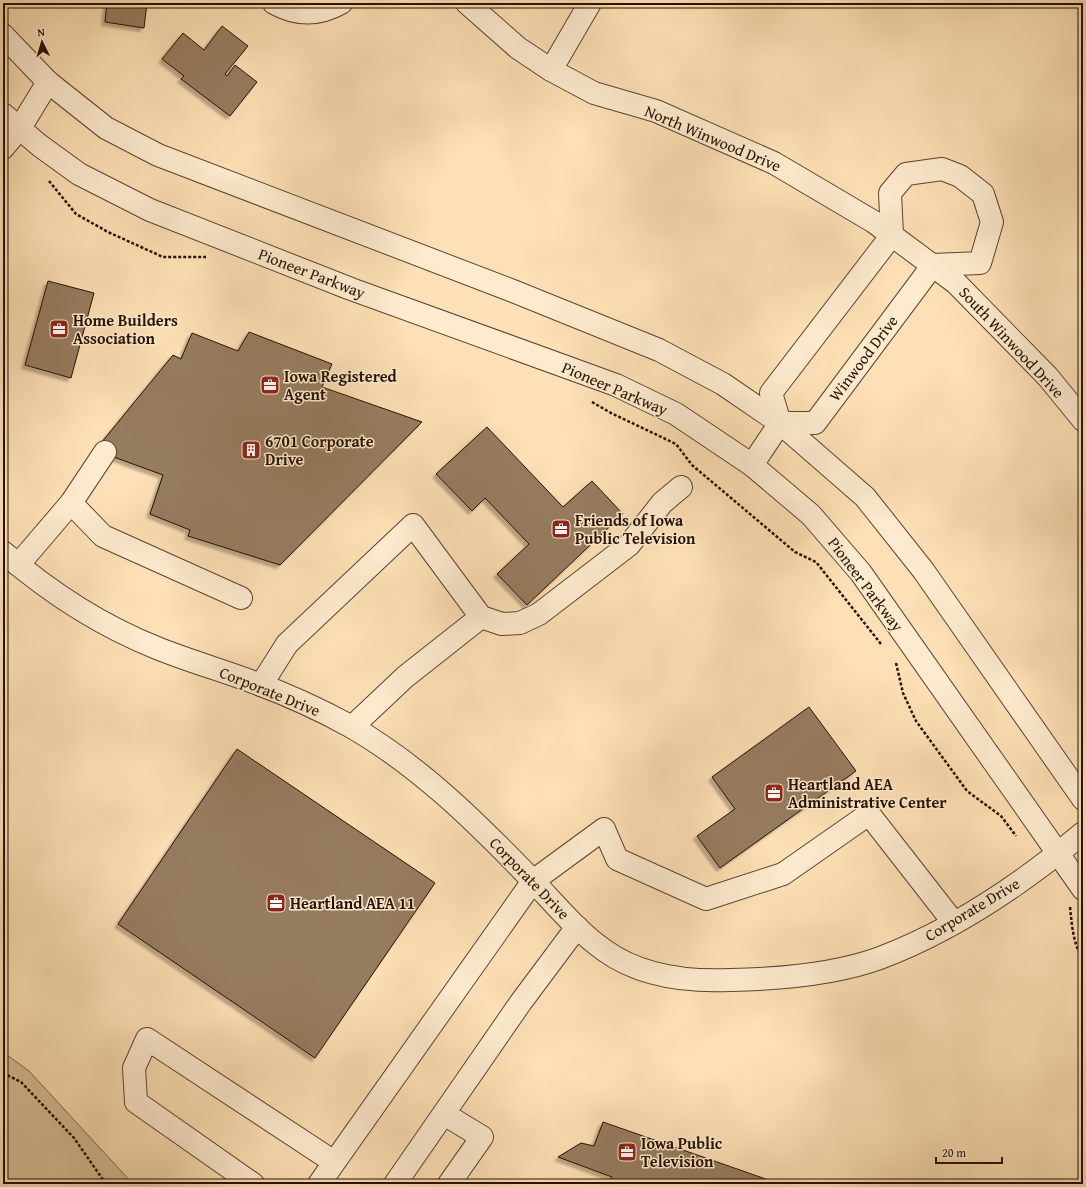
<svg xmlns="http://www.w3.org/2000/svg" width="1086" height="1187" font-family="'Gentium Book Plus',serif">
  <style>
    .green { fill: #d8bd96; stroke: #7f664b }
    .building { fill: #967c5e; stroke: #261000; filter: url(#shadow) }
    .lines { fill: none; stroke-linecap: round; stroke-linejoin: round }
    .minor-casing { stroke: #5c442d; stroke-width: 24 }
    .path { stroke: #261000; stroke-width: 2.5; stroke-dasharray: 3 2; stroke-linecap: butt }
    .minor { stroke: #feebcf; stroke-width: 22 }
    .labels { text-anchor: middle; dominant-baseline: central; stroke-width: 3; stroke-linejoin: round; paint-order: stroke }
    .street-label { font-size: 16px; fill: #261000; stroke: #feebcf }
    .poi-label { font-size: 16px; font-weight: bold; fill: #261000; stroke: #feebcf; text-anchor: start }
  </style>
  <defs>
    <filter id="shadow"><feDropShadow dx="-3.5" dy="3.5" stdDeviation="1" flood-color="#0004"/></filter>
  </defs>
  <rect width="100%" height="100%" fill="#fde0b5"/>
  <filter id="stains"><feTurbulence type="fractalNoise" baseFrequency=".005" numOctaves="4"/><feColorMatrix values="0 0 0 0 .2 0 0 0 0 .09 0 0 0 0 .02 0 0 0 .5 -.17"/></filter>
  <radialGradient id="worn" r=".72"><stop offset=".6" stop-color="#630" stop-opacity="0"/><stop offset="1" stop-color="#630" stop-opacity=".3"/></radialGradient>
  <path class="green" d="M 3,1052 L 29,1071 L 133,1184 L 3,1184 Z"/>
  <g class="building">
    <path d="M 107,3 L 147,3 L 144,28 L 105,22 Z"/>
    <path d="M 222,26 L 248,46 L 225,74 L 227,76 L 235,65 L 257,82 L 230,116 L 181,79 L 184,76 L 162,59 L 183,33 L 204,50 Z"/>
    <path d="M 48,281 L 94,293 L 71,378 L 25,365 Z"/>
    <path d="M 249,332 L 332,364 L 322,387 L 422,422 L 280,565 L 188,536 L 190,530 L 150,514 L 163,475 L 111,456 L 101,443 L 173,355 L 181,359 L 192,333 L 238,351 Z"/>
    <path d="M 487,427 L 563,507 L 592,481 L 623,514 L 527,605 L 497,574 L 529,544 L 485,498 L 472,511 L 436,474 Z"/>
    <path d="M 809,707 L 856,771 L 720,868 L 697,836 L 735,809 L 712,777 Z"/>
    <path d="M 237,749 L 435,883 L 315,1058 L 118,924 Z"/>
    <path d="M 603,1122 L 780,1184 L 609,1184 L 612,1177 L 558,1157 L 581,1143 L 594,1146 Z"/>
  </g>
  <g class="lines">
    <defs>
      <g id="minor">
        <path d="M 274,3 C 297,16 318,16 341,3"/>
        <path d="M 467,3 L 518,48 L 551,70 L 594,93 L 656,111 L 774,163 L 874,222 L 956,283 L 1048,377 L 1083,420"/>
        <path d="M 3,35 L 48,82 L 106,128 L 158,155 L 513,291 L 659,350 L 723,384 L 780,423 L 865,497 L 923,570 L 1083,799"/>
        <path d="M 551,70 L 590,3"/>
        <path d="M 3,114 L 39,145 L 79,174 L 150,210 L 351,289 L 616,385 L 676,414 L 752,465 L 811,515 L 861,573 L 1083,889"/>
        <path d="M 3,148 L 20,128 L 48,82"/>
        <path d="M 942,169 L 960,176 L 983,194 L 992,222 L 980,263 L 933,265 L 815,423 L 780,423 L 771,393 L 892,235 L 890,193 L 906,174 Z"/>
        <path d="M 752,465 L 780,423"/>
        <path d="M 71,503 L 103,536 L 241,598"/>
        <path d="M 3,552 C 48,591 102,626 157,648 C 189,661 221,670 253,682 C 286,694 319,709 350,726 C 420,766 477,823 532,880 C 555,904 577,931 604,950 C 641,977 687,982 731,980 C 779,979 834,975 880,958 C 954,930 1023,883 1083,833"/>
        <path d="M 18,565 L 71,503 L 105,452"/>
        <path d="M 481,617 L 502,624 L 520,623 L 539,614 L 629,545 L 662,503 L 681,487"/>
        <path d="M 261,685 L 287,644 L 413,525 L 481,617 L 405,677 L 352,727"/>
        <path d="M 444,1114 L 482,1137 L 449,1184"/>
        <path d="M 253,1184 L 136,1102 L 134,1068 L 147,1039 L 334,1162"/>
        <path d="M 319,1184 L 533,881 L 604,829 L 617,859 L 706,899 L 783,874 L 869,814 L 954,923"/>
        <path d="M 395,1184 L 521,1002 L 577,927"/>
      </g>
    </defs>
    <use href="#minor" class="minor-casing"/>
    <g class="path">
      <path d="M 49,181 L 76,214 L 108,232 L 163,257 L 206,257"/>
      <path d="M 592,402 L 611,413 L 676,444 L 692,465 L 795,552 L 816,562 L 881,644"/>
      <path d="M 896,663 L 903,693 L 916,721 L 967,791 L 1001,816 L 1016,836"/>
      <path d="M 1070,907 C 1072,926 1073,943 1083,960"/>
      <path d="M 3,1073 L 21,1082 L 74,1138 L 106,1184"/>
    </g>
    <use href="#minor" class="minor"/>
  </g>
  <defs>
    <symbol id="office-square" viewBox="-11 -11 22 22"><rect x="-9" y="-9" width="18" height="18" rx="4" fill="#8f2418" stroke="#feebcf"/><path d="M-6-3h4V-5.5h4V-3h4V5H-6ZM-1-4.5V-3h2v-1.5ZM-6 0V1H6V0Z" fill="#fff"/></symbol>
    <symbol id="building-square" viewBox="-11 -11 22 22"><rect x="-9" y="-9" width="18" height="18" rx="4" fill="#8f2418" stroke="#feebcf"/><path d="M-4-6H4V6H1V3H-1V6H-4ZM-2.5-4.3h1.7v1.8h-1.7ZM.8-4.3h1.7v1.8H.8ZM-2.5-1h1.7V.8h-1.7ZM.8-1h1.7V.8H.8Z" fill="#fff"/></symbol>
  </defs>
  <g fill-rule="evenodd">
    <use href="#office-square" x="48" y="318" width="22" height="22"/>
    <use href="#office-square" x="259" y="374" width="22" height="22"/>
    <use href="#building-square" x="240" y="439" width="22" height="22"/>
    <use href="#office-square" x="550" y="518" width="22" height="22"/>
    <use href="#office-square" x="763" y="782" width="22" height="22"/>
    <use href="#office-square" x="265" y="892" width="22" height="22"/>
    <use href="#office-square" x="616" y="1141" width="22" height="22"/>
  </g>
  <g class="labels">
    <g class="street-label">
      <text transform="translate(713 138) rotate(23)">North Winwood Drive</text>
      <text transform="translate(312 273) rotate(21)">Pioneer Parkway</text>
      <text transform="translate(1012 342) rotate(47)">South Winwood Drive</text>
      <text transform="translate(863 358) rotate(-53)">Winwood Drive</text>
      <text transform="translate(615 388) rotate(23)">Pioneer Parkway</text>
      <text transform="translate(866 584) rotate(53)">Pioneer Parkway</text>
      <text transform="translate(270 691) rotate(22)">Corporate Drive</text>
      <text transform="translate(530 878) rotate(46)">Corporate Drive</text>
      <text transform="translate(972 909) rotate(-31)">Corporate Drive</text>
    </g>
    <g class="poi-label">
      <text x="73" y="320">Home Builders<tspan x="73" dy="18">Association</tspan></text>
      <text x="284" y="376">Iowa Registered<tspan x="284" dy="18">Agent</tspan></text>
      <text x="265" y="441">6701 Corporate<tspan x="265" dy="18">Drive</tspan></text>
      <text x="575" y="520">Friends of Iowa<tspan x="575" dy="18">Public Television</tspan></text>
      <text x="788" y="784">Heartland AEA<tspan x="788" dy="18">Administrative Center</tspan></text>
      <text x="290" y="903">Heartland AEA 11</text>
      <text x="641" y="1143">Iowa Public<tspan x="641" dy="18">Television</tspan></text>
    </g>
  </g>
  <rect width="1086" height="1187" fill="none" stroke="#fde0b5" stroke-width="16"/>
  <rect x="4" y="4" width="1078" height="1179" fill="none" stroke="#261000" stroke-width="2"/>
  <rect x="8" y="8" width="1070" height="1171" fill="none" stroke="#261000"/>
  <g transform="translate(42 42) rotate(355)" stroke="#feebcf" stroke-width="3" paint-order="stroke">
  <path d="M0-3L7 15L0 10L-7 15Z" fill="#261000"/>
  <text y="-6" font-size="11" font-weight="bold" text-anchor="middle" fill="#261000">N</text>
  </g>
  <path d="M936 1157v6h66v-6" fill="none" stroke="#261000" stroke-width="2"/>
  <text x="942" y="1157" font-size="12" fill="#261000" stroke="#feebcf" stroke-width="3" paint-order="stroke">20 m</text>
  <rect width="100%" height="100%" filter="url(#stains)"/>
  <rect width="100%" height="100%" fill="url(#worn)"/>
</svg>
